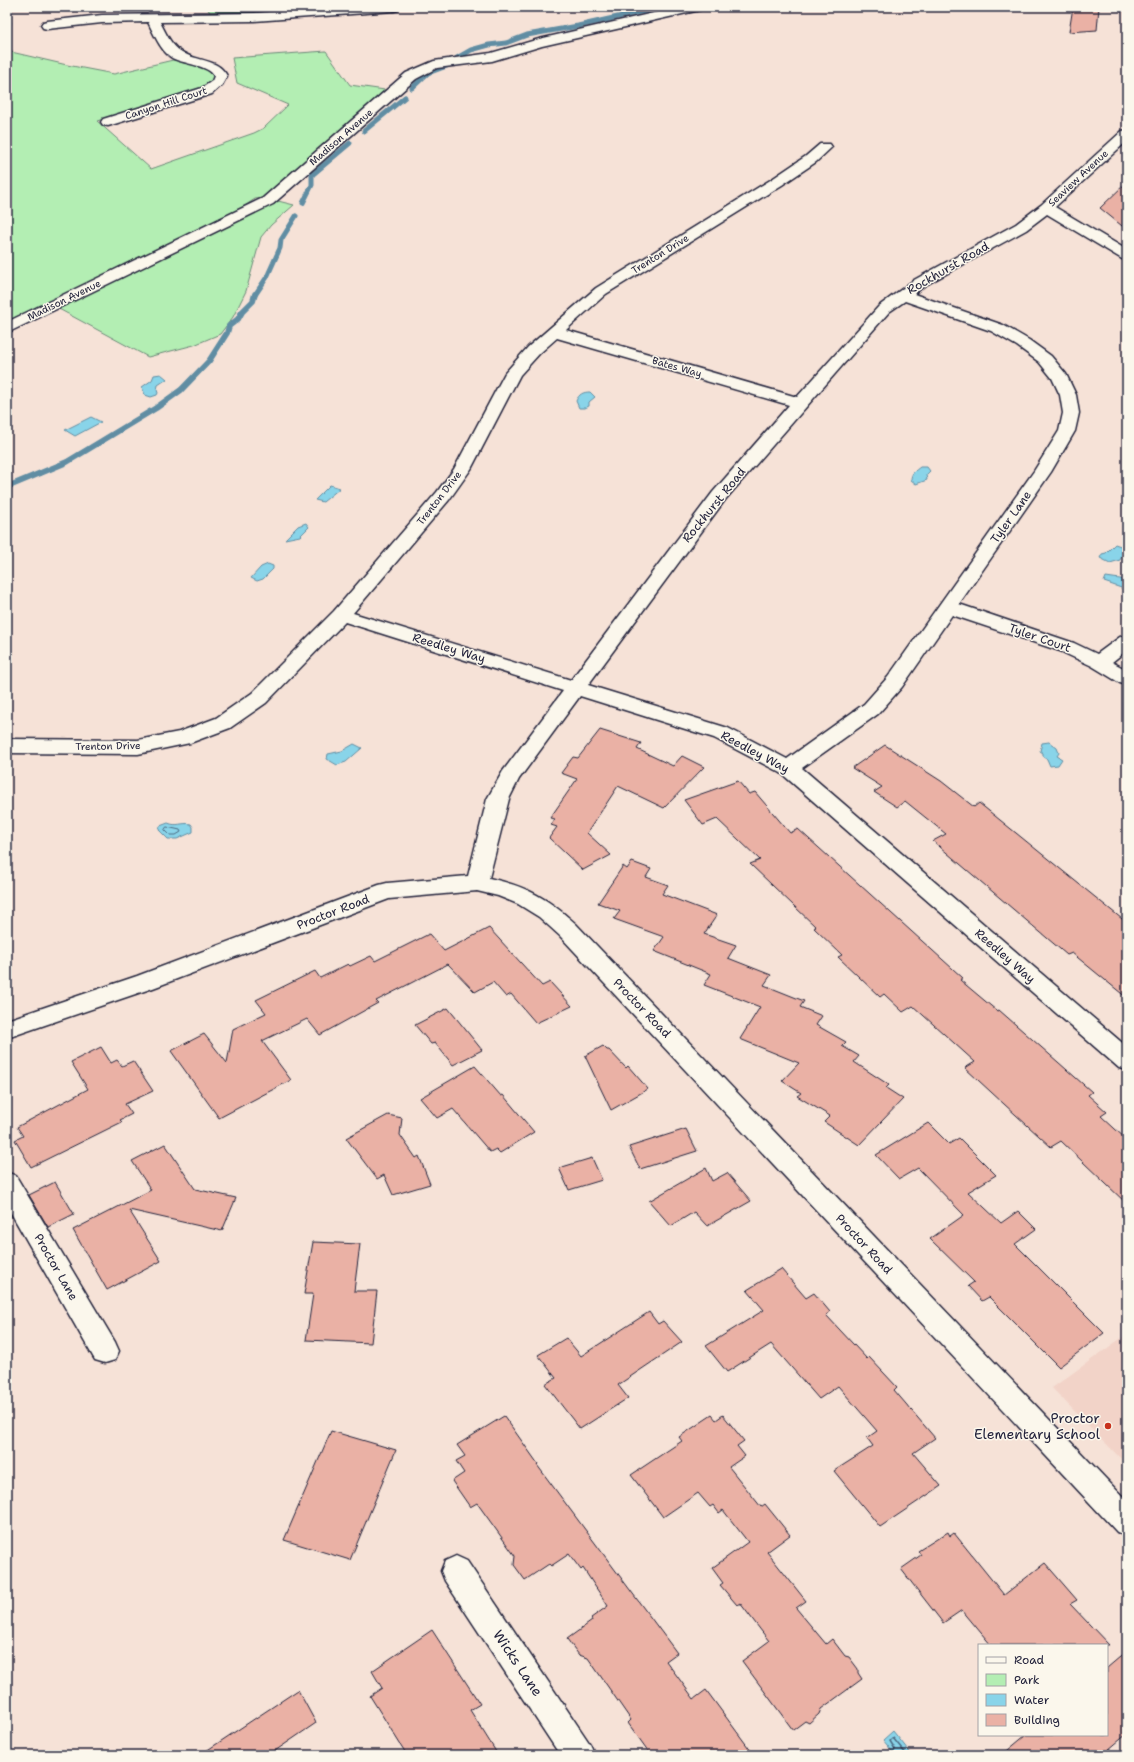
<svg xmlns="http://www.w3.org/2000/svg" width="1134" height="1762" font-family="'Shantell Sans',sans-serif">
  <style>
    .built { fill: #f2d3c8 }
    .green { fill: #b3eeb3; stroke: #6a8877 }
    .water { fill: #89d4e9; stroke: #608da3 }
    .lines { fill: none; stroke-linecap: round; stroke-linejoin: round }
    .shore-far1 { stroke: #4b6981; stroke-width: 1 }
    .shore { stroke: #4b6981; stroke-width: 1.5 }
    .stream-far1 { stroke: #608da3; stroke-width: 5 }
    .stream { stroke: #608da3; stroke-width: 6 }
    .building { fill: #eab1a5; stroke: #22223b }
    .minor-casing { stroke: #22223b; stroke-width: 3 }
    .minor { fill: #fbf7ec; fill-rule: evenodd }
    .poi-dot { fill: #c8321e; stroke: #fbf7ec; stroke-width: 1.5 }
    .labels { text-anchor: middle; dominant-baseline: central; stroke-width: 3; stroke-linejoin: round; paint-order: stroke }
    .far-street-label { font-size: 10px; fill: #22223b; stroke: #fbf7ec }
    .street-label { font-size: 12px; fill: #22223b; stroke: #fbf7ec }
    .near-poi-label { font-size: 14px; fill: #22223b; stroke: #fbf7ec; text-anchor: end }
    .near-street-label { font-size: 14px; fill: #22223b; stroke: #fbf7ec }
  </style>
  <rect width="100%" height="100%" fill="#f6e2d7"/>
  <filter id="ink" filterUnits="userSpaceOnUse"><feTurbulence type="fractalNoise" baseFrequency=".025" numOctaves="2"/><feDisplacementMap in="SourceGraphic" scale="8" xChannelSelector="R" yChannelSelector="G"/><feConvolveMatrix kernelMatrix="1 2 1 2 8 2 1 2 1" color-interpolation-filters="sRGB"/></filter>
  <g filter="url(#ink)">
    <path class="built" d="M 1127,1334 L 1127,1465 L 1052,1388 Z"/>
    <g class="green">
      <path d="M 207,7 L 362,7 L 211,15 Z"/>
      <path d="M 7,51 L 67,65 L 114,74 L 173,60 L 204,68 L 213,74 L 213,80 L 206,87 L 97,121 L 151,169 L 254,133 L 264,128 L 288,105 L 237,83 L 232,58 L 326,51 L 350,85 L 385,90 L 264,198 L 255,199 L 237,211 L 118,270 L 7,322 Z"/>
      <path d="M 278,201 L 294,205 L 271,225 L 261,237 L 246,291 L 233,317 L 220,334 L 194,345 L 148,357 L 57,308 Z"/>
    </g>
    <g class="water">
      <path d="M 161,374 L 167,379 L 158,385 L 157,390 L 158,393 L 157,395 L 151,397 L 145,395 L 142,387 L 152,380 L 154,375 Z"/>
      <path d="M 590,392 L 595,397 L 589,402 L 589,406 L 585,408 L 579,408 L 576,401 C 579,394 583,392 590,392 Z"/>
      <path d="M 91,417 L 101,422 L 75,436 L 65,430 Z"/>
      <path d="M 920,467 L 927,467 L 930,471 L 926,475 L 927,480 L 916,484 L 911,480 C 911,473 915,471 920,467 Z"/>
      <path d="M 330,485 L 340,488 L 323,502 L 315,500 Z"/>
      <path d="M 306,523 L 309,527 L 300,536 L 285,539 L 298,526 Z"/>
      <path d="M 1115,544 L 1126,548 L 1120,560 L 1110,563 L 1100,558 L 1102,554 L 1106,553 Z"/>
      <path d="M 268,564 L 273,566 L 273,569 L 263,579 L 257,581 L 251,578 L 261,567 Z"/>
      <path d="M 1106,577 L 1127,580 L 1127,590 L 1104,582 Z"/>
      <path d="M 1049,742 L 1057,748 L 1059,753 L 1057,756 L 1062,759 L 1058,765 L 1050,766 L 1047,759 L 1043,756 L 1043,753 L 1040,751 L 1042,743 Z"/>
      <path d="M 354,744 L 362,748 L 346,762 L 337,765 L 327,759 L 328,754 L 342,751 Z"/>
      <path d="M 168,823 C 177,827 182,822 191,824 L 193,827 L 193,832 L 177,839 L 168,839 L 159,830 L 160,826 Z"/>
      <path d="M 893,1731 L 912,1755 L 887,1755 L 892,1751 L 883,1740 Z"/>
    </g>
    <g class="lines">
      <path class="shore-far1" d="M 167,827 L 180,830 L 181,832 L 176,835 L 170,835 L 165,830 Z"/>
      <path class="shore" d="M 893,1755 L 895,1749 L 890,1741 L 893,1738 L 907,1755"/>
      <g class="stream-far1">
        <path d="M 573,7 L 594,9 L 605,7"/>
        <path d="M 7,23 L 9,23"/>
        <path d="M 457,58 L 471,50 L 489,45 L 506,43 L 527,35 L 578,26 L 662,7"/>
        <path d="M 412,88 L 428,73 L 452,64"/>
        <path d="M 364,131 L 405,97"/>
        <path d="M 303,203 L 312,185 L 312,175 L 350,143"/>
        <path d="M 255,295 L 267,277 L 280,248 L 281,240 L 296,216"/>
      </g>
      <path class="stream" d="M 7,487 L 67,462 L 156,408 L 181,390 L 209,361 L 227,333 L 229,326 L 238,319 L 242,312 L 253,301 L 255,294"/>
    </g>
    <g class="building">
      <path d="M 1073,7 L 1099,7 L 1097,30 L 1069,32 Z"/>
      <path d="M 1127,182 L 1127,230 L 1100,208 Z"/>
      <path d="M 600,730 L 641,743 L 637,749 L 673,766 L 682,756 L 704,767 L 664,808 L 618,786 L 587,833 L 611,855 L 583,870 L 549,838 L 557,827 L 551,825 L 555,819 L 550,818 L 577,779 L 561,773 L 573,757 L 578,758 Z"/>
      <path d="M 885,745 L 941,781 L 974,807 L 979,803 L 1127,923 L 1127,998 L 1072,953 L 1067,955 L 933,841 L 946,834 L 905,801 L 897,807 L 874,792 L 882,787 L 852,768 Z"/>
      <path d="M 738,781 L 749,794 L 755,792 L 790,833 L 798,829 L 963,978 L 960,980 L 997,1011 L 999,1010 L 1092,1092 L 1088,1095 L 1107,1112 L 1101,1116 L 1127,1140 L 1127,1204 L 1061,1141 L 1051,1147 L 1004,1104 L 965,1068 L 975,1062 L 913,1006 L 903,1012 L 884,994 L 880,997 L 838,957 L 842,955 L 814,928 L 816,927 L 750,864 L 760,860 L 717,819 L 703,825 L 684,800 Z"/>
      <path d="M 632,862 L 651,869 L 646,877 L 668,885 L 662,894 L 717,915 L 704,934 L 736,945 L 728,958 L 771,975 L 764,985 L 804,1001 L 800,1007 L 822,1016 L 816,1025 L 846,1042 L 842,1046 L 859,1056 L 854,1062 L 889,1085 L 886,1088 L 903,1099 L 859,1145 L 824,1122 L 830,1116 L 797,1096 L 801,1093 L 782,1081 L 799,1063 L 740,1039 L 760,1007 L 704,985 L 711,974 L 654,951 L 664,937 L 614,919 L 620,911 L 598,903 L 623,866 L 627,869 Z"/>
      <path d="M 489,928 L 542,986 L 550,982 L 572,1006 L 536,1023 L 511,994 L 506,997 L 493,982 L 475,992 L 448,964 L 376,1001 L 378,1003 L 320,1035 L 307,1019 L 262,1041 L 291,1080 L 219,1118 L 171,1051 L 204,1034 L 227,1063 L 233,1029 L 266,1013 L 256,1000 L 315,971 L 320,978 L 348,964 L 350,966 L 371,956 L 375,961 L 429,934 L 444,951 Z"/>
      <path d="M 448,1008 L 482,1050 L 453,1065 L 435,1043 L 431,1044 L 415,1025 Z"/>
      <path d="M 603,1046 L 607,1050 L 609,1050 L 626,1068 L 628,1066 L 648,1089 L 611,1110 L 585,1056 Z"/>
      <path d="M 101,1047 L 111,1063 L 117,1060 L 122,1066 L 133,1061 L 153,1091 L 125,1104 L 132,1114 L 120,1120 L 122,1122 L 31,1167 L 15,1140 L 23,1136 L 17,1127 L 88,1089 L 71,1062 Z"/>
      <path d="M 475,1066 L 501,1096 L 503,1095 L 534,1132 L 500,1153 L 496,1149 L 490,1152 L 453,1109 L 437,1118 L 420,1098 Z"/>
      <path d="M 388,1115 L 402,1118 L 400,1135 L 416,1158 L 419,1156 L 430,1184 L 393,1195 L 384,1175 L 377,1179 L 346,1138 Z"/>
      <path d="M 928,1123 L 949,1144 L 959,1138 L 996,1175 L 968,1192 L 1001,1223 L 1018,1211 L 1036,1229 L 1015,1244 L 1104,1333 L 1059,1367 L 989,1297 L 982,1301 L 968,1286 L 974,1282 L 930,1239 L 964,1215 L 918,1168 L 899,1179 L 876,1155 Z"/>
      <path d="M 686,1129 L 697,1151 L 640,1169 L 629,1147 Z"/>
      <path d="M 165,1144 L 195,1189 L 236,1198 L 222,1231 L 129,1210 L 161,1261 L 107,1290 L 73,1230 L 151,1190 L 132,1161 Z"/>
      <path d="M 592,1158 L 602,1180 L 569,1190 L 559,1168 Z"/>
      <path d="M 706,1168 L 712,1181 L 727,1173 L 751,1201 L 707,1226 L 694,1212 L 671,1226 L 649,1201 Z"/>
      <path d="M 55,1182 L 74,1214 L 48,1227 L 29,1195 Z"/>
      <path d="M 313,1242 L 360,1244 L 354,1291 L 377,1291 L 371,1343 L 306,1340 L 313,1294 L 304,1294 Z"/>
      <path d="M 781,1269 L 806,1298 L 814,1293 L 830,1312 L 826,1315 L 867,1359 L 869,1357 L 897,1387 L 894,1390 L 935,1438 L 913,1453 L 941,1486 L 880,1527 L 834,1471 L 873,1446 L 867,1438 L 877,1431 L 838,1386 L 819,1399 L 771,1344 L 727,1372 L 706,1346 L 764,1310 L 747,1290 Z"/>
      <path d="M 649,1312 L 658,1324 L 663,1321 L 682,1342 L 618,1385 L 628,1398 L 580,1429 L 545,1384 L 556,1378 L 538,1355 L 566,1338 L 581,1356 Z"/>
      <path d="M 712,1415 L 716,1420 L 723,1415 L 744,1441 L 737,1446 L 745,1456 L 729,1467 L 761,1507 L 765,1504 L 790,1535 L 767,1552 L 806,1601 L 796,1608 L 826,1644 L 832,1639 L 845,1656 L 849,1657 L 858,1669 L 858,1673 L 862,1679 L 821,1709 L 819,1714 L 809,1723 L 805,1721 L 793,1730 L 742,1661 L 769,1641 L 740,1603 L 737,1605 L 720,1585 L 723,1583 L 712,1568 L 748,1542 L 723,1510 L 719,1513 L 713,1505 L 710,1507 L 698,1493 L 663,1517 L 631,1475 L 682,1441 L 679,1437 Z"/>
      <path d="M 504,1416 L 538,1464 L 537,1465 L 677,1653 L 666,1661 L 694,1699 L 706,1690 L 754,1755 L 651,1755 L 628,1723 L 631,1720 L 588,1658 L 579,1655 L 567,1639 L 592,1621 L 591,1618 L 608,1606 L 583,1568 L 581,1570 L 569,1554 L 551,1566 L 549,1564 L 525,1580 L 514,1565 L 515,1556 L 477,1503 L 470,1507 L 452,1481 L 464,1473 L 456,1461 L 465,1456 L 457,1445 Z"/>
      <path d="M 331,1431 L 396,1450 L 350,1560 L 284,1540 Z"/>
      <path d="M 948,1532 L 950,1536 L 954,1533 L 1004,1595 L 1045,1563 L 1077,1600 L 1070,1604 L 1109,1645 L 991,1645 L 962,1610 L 943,1623 L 901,1569 L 921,1555 L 918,1551 Z"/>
      <path d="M 432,1630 L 480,1704 L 470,1710 L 498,1755 L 407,1755 L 370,1696 L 382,1688 L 372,1671 Z"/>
      <path d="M 1127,1651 L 1127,1734 L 1102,1755 L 1002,1755 L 1026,1735 L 1107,1735 L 1107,1668 Z"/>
      <path d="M 298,1690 L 316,1723 L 269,1755 L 200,1755 Z"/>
    </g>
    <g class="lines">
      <defs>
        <g id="minor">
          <path d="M 343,7 L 400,7 L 398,10 L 394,11 L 254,21 L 160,22 C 166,33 171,46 182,52 C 197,62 218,58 227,76 L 222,85 L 212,94 L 108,126 L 103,125 L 101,122 L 103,119 L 202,88 L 212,81 L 214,76 C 209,65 183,64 172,58 C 160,50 154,34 148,22 L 102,23 L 47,29 L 43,28 L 41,25 L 43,22 L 47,21 L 102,15 L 254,13 Z"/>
          <path d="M 680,7 L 702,7 L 700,10 L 542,46 L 492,61 L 437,68 L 416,79 L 273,204 L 7,333 L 7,322 L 263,198 L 406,73 L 434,61 L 491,53 L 539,39 Z"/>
          <path d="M 1127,130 L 1127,141 L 1055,207 L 1127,250 L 1127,260 L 1122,259 L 1047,214 L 1026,230 L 924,286 L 914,294 L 1003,325 L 1029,340 L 1051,356 L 1066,374 L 1076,395 L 1079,413 L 1075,431 L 1051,472 L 959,604 L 1074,643 L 1097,654 L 1120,637 L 1127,635 L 1127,650 L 1112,662 L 1127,670 L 1127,685 L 1120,683 L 1092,666 L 1060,651 L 952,615 L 902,687 L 878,714 L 802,768 L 1127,1047 L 1127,1070 L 1119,1068 L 781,773 L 714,738 L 580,696 L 519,779 L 509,799 L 489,878 C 528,887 547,898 576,924 L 1127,1501 L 1127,1536 L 1117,1532 L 560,936 L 539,917 L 518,904 L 498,896 L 477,891 L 389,899 L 153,988 L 7,1038 L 7,1020 L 137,976 L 379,885 L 387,883 L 468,876 L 487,799 L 503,771 L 563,691 L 345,622 L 266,703 L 230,728 L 190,743 L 138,754 L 7,753 L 7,739 L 138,740 L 179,732 L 216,718 L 252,693 L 334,611 L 437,492 L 454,469 L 505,373 L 528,347 L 596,288 L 772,179 L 806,156 L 820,144 L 830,144 L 832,147 L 816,162 L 782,185 L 606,294 L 566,330 L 797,397 L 879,306 L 914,280 L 1016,224 L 1041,205 L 1122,131 ZM 905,301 L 991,331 L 1017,346 L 1039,362 L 1052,378 L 1060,395 L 1063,413 L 1059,431 L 1034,471 L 888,677 L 864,704 L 787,759 L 728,728 L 588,685 L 725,500 L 889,312 ZM 557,338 L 789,405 L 713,492 L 571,680 L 353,613 L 449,500 L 471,469 L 520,375 L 540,353 Z"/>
          <path d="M 7,1172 L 16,1176 L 115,1342 L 119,1351 L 115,1360 L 105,1363 L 95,1360 L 7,1206 Z"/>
          <path d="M 456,1556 L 467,1561 L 590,1744 L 595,1755 L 560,1755 L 445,1581 L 441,1571 L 445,1561 Z"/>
        </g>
      </defs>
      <use href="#minor" class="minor-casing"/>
      <use href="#minor" class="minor"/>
    </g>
  </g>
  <circle class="poi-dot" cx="1108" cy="1426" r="4"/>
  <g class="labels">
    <g class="far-street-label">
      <text transform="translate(166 103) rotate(-18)">Canyon Hill Court</text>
      <text transform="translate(341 137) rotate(-41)">Madison Avenue</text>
      <text transform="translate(1078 178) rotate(-43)">Seaview Avenue</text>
      <text transform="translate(660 254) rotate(-32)">Trenton Drive</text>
      <text transform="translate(64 300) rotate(-26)">Madison Avenue</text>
      <text transform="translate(677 367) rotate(16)">Bates Way</text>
      <text transform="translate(439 498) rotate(-52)">Trenton Drive</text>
      <text transform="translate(108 746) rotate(-1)">Trenton Drive</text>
    </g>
    <g class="street-label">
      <text transform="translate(948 268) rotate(-30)">Rockhurst Road</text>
      <text transform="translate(714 505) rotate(-51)">Rockhurst Road</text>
      <text transform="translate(1011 517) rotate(-55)">Tyler Lane</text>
      <text transform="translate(1040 638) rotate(19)">Tyler Court</text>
      <text transform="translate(449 648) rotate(17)">Reedley Way</text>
      <text transform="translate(755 752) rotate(28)">Reedley Way</text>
      <text transform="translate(333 912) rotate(-21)">Proctor Road</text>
      <text transform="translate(1005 956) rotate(41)">Reedley Way</text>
      <text transform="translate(642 1008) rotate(46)">Proctor Road</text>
      <text transform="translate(864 1244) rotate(47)">Proctor Road</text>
      <text transform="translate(56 1267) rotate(60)">Proctor Lane</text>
    </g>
    <g class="near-poi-label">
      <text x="1100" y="1418">Proctor<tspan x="1100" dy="16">Elementary School</tspan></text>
    </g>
    <g class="near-street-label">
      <text transform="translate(518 1663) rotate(56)">Wicks Lane</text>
    </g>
  </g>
  <rect width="1134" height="1762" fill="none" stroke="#fbf7ec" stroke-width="24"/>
  <rect x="12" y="12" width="1110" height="1738" fill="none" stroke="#22223b" stroke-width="1.5" filter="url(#ink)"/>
  <rect x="978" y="1644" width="130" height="92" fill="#fbf7ec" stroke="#a4a2a5"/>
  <rect x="986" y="1657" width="20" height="6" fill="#fbf7ec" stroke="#a4a2a5"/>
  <text x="1014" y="1664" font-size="12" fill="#22223b">Road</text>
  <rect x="986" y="1674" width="20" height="12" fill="#b3eeb3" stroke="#a4a2a5"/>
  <text x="1014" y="1684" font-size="12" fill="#22223b">Park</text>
  <rect x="986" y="1694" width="20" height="12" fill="#89d4e9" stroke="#a4a2a5"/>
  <text x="1014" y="1704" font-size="12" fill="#22223b">Water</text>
  <rect x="986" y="1714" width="20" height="12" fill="#eab1a5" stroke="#a4a2a5"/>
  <text x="1014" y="1724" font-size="12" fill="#22223b">Building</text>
</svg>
